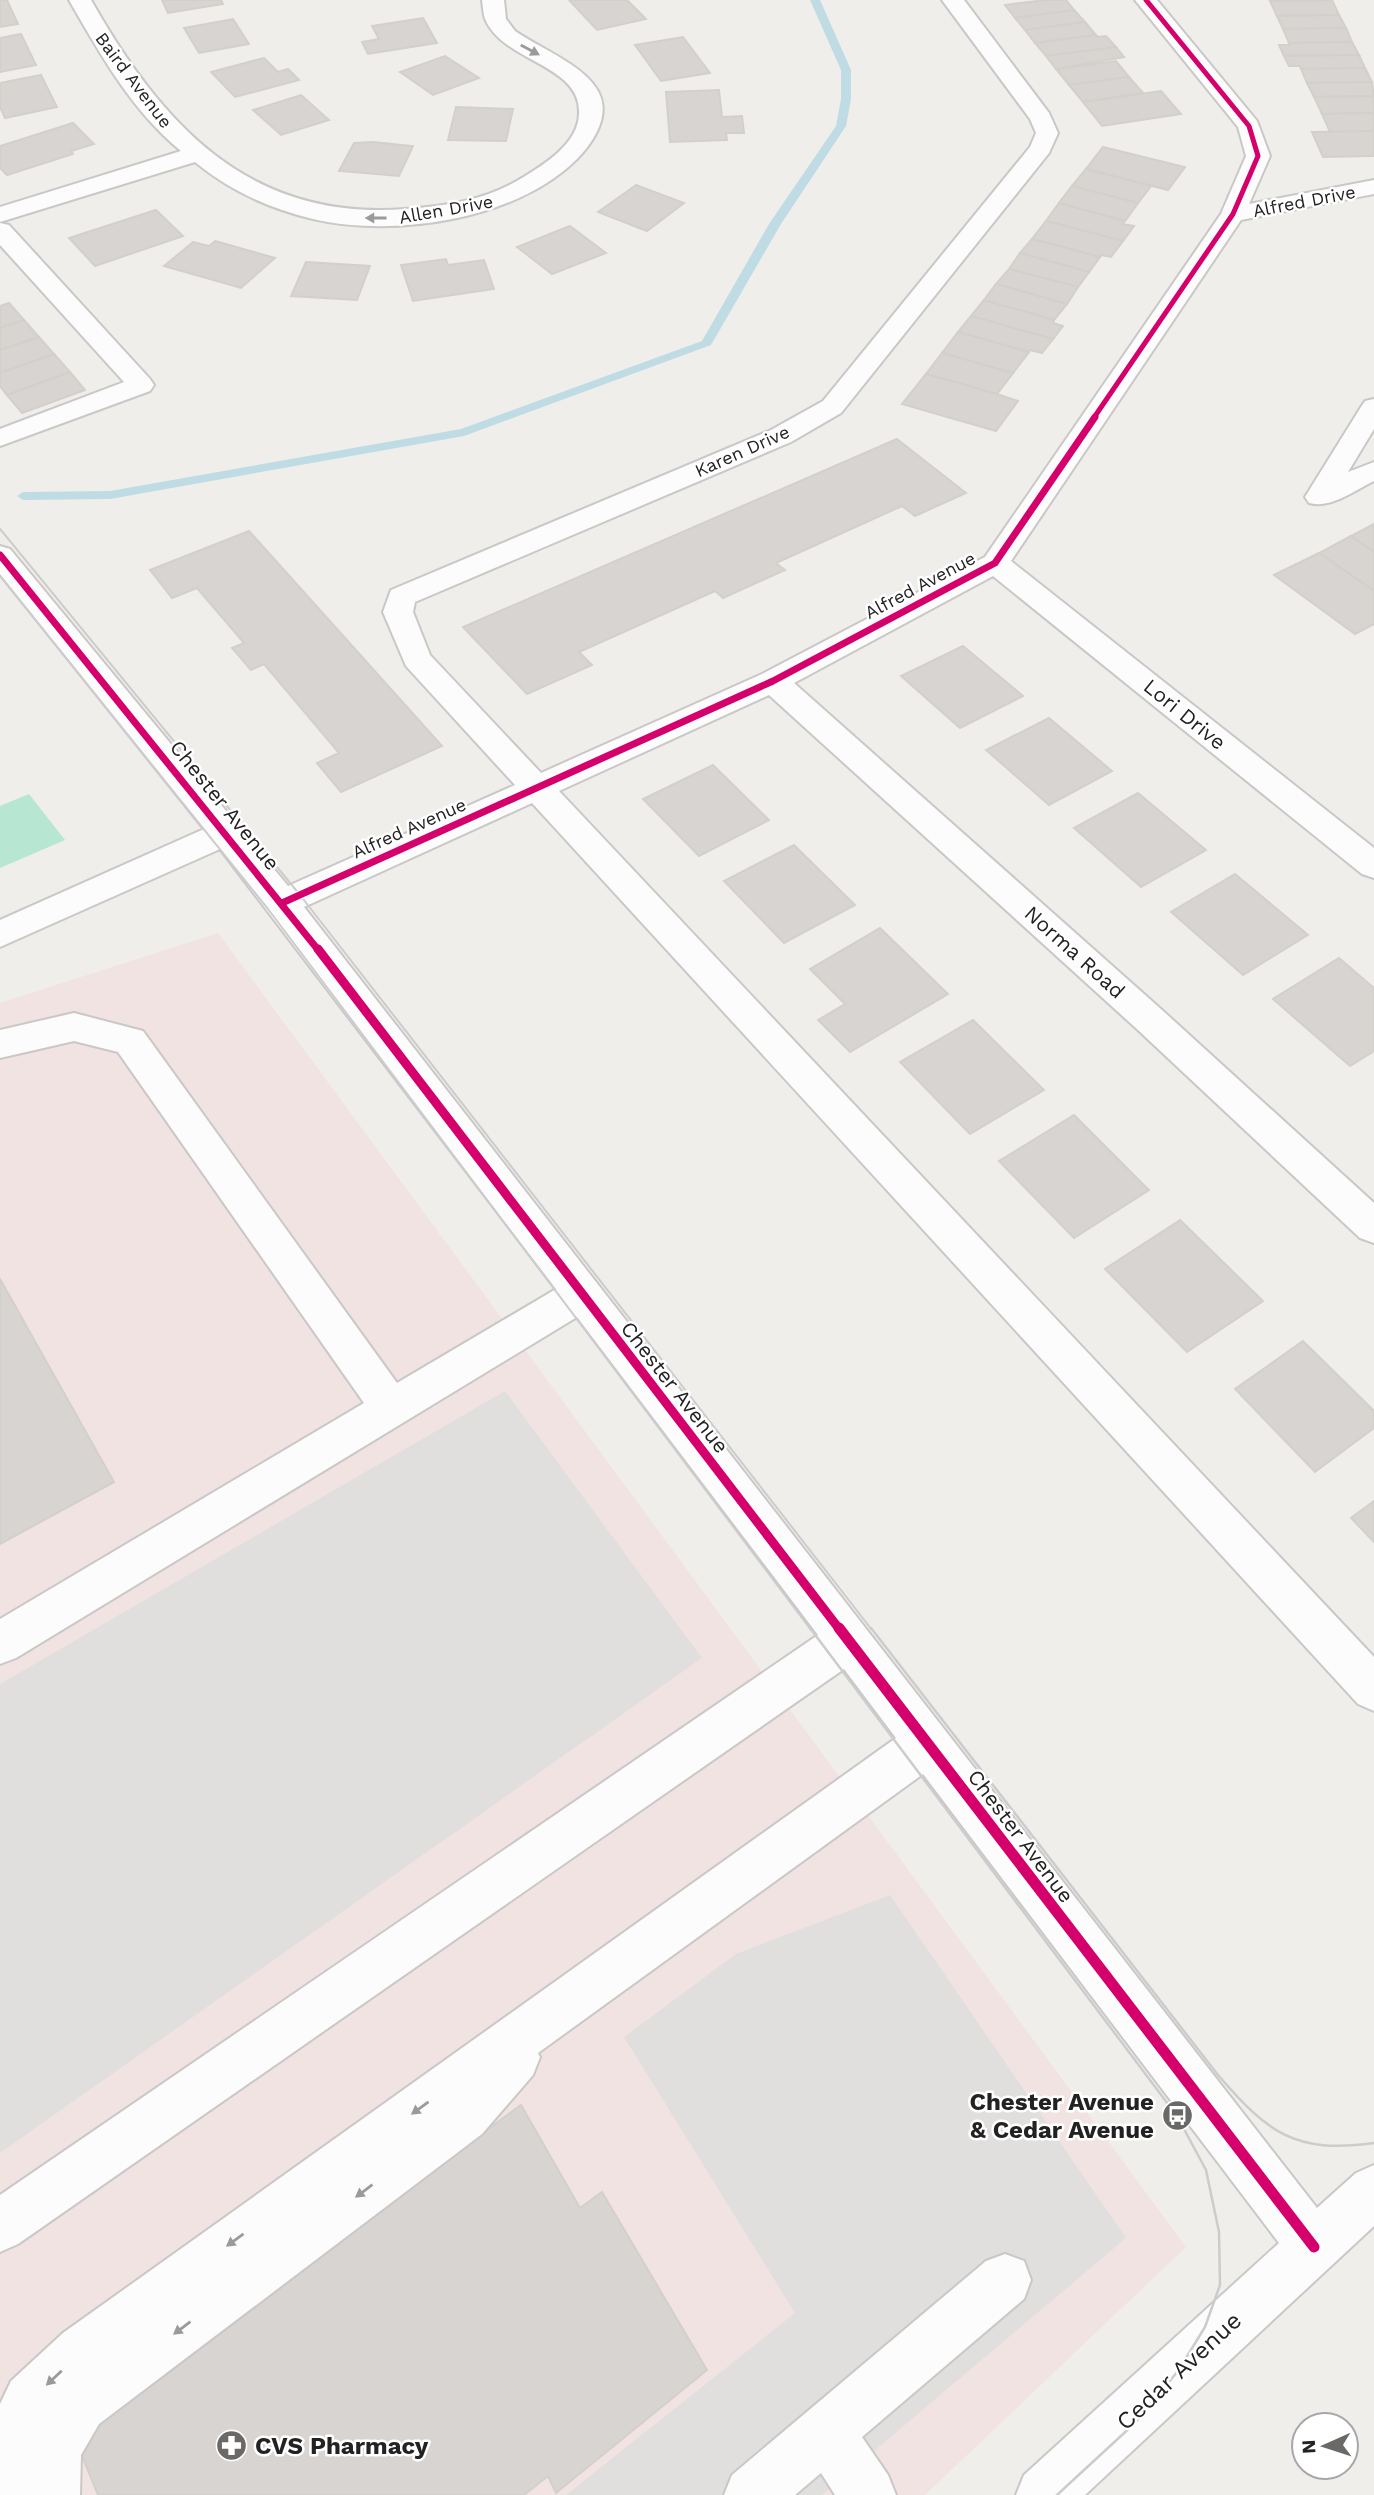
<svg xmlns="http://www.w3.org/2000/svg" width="1374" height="2495" font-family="'Work Sans',sans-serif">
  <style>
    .commercial { fill: #f1e3e1 }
    .pitch { fill: #b7e6d2 }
    .parking { fill: #e0dfde }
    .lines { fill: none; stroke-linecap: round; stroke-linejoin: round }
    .stream { fill: #bfdbe3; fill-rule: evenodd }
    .building { fill: #d7d4d2; stroke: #d3d0cc; stroke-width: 2 }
    .minor-casing { stroke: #c9c8c7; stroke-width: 4 }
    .minor { fill: #fdfcfc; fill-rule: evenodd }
    .tram-far1 { stroke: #ccc; stroke-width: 2 }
    .tram { stroke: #ccc; stroke-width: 2.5 }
    .cycleway-far3-casing { stroke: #fff; stroke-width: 8 }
    .cycleway-far2-casing { stroke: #fff; stroke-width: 10 }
    .cycleway-far1-casing { stroke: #fff; stroke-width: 13 }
    .cycleway-casing { stroke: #fff; stroke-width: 16 }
    .cycleway-far3 { stroke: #d6006c; stroke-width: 5 }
    .cycleway-far2 { stroke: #d6006c; stroke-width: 7 }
    .cycleway-far1 { stroke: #d6006c; stroke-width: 9 }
    .cycleway { stroke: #d6006c; stroke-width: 11 }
    .oneway { fill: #9a9a9a }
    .labels { text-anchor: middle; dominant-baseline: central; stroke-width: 5; stroke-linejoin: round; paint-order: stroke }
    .far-street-label { font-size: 18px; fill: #222; stroke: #fff }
    .street-label { font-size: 21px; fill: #222; stroke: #fff }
    .near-poi-label { font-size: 24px; font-weight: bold; fill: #222; stroke: #fff; text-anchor: end }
    .near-street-label { font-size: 24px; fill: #222; stroke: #fff }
  </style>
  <rect width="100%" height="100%" fill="#f0eeeb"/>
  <path class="commercial" d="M 218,933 L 1186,2247 L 925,2495 L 0,2495 L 0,1003 Z"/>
  <path class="pitch" d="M 29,794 L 65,840 L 0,868 L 0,806 Z"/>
  <g class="parking">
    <path d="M 505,1391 L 702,1658 L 0,2153 L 0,1684 Z"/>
    <path d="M 890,1895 L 1126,2238 L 822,2495 L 566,2495 L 795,2313 L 624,2037 L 736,1954 Z"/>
  </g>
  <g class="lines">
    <path class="stream" d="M 810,0 L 820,0 L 851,70 L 851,99 L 846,126 L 781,224 L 711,345 L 464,436 L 110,499 L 23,500 L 17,496 L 23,492 L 110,491 L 461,429 L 702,341 L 769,224 L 836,126 L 841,99 L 841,70 Z"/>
  </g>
  <g class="building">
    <path d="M 0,0 L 7,0 L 18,24 L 0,27 Z"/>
    <path d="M 162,0 L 221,0 L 223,4 L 168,13 Z"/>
    <path d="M 569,0 L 627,0 L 646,19 L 597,30 Z"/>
    <path d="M 1045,0 L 1066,0 L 1074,10 L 1015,18 L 1005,5 Z"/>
    <path d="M 1332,0 L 1339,15 L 1277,16 L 1270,1 Z"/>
    <path d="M 1074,10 L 1085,22 L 1025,30 L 1015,18 Z"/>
    <path d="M 1339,15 L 1346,28 L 1283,29 L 1277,16 Z"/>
    <path d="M 423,18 L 437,43 L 368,54 L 362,42 L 379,39 L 372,26 Z"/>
    <path d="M 233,19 L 249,44 L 199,53 L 184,28 Z"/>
    <path d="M 1085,22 L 1096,35 L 1035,43 L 1025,30 Z"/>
    <path d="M 1346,28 L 1352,42 L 1289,43 L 1283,29 Z"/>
    <path d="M 21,34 L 36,65 L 0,72 L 0,38 Z"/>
    <path d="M 1096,35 L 1098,37 L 1106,36 L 1116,47 L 1046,56 L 1035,43 Z"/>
    <path d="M 683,37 L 710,73 L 661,81 L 635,45 Z"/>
    <path d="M 1352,42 L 1359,55 L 1284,56 L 1279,45 L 1290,45 L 1289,43 Z"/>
    <path d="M 1116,47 L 1124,57 L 1056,69 L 1046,56 Z"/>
    <path d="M 1359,55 L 1365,68 L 1301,69 L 1300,66 L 1289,66 L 1284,56 Z"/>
    <path d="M 445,56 L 479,78 L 433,95 L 400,72 Z"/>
    <path d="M 264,58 L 278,72 L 288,69 L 299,80 L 235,97 L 211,72 Z"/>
    <path d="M 1116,61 L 1129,77 L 1069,85 L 1056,69 Z"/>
    <path d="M 1365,68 L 1372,82 L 1307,83 L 1301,69 Z"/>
    <path d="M 41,75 L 57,107 L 5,118 L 0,107 L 0,83 Z"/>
    <path d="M 1129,77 L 1143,93 L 1083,102 L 1069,85 Z"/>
    <path d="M 1372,82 L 1374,96 L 1314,97 L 1307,83 Z"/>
    <path d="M 719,90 L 722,117 L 742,116 L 744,133 L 726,133 L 727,140 L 670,142 L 666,92 Z"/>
    <path d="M 1161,91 L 1181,114 L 1102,126 L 1083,102 Z"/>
    <path d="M 301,95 L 329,120 L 281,135 L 253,110 Z"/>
    <path d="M 1374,96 L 1374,113 L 1322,114 L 1314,97 Z"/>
    <path d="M 456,107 L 513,109 L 506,141 L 448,140 Z"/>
    <path d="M 1374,113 L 1374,131 L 1330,132 L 1322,114 Z"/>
    <path d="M 73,123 L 94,144 L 71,151 L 73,154 L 7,175 L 0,168 L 0,146 Z"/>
    <path d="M 1374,131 L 1374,156 L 1323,157 L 1312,132 Z"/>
    <path d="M 373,142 L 413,146 L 399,176 L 339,171 L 354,143 Z"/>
    <path d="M 1103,147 L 1185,167 L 1168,190 L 1086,169 Z"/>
    <path d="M 1086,169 L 1151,186 L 1138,203 L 1072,186 Z"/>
    <path d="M 636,185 L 684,203 L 647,231 L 598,212 Z"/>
    <path d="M 1072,186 L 1138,203 L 1125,221 L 1059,203 Z"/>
    <path d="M 1059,203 L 1125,221 L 1122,224 L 1134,226 L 1123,241 L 1046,221 Z"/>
    <path d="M 156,210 L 183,236 L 95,266 L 69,238 Z"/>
    <path d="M 1046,221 L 1123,241 L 1111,257 L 1101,255 L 1100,257 L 1032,239 Z"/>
    <path d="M 570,226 L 606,253 L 552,274 L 517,247 Z"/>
    <path d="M 1032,239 L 1100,257 L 1089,272 L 1020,253 Z"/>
    <path d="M 215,241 L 275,258 L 241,288 L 164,266 L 193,242 L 209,246 Z"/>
    <path d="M 1020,253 L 1089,272 L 1078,287 L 1009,269 Z"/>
    <path d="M 446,259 L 448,265 L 484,260 L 494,289 L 413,301 L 401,265 Z"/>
    <path d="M 306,262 L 370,266 L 357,300 L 291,296 Z"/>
    <path d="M 1009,269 L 1078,287 L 1067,304 L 996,284 Z"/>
    <path d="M 996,284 L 1067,304 L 1054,320 L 984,300 Z"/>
    <path d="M 984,300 L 1054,320 L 1053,323 L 1063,326 L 1053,339 L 971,316 Z"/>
    <path d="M 9,303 L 24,320 L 0,328 L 0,306 Z"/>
    <path d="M 971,316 L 1053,339 L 1042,353 L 1030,350 L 1029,352 L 958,332 Z"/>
    <path d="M 24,320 L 39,337 L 0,350 L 0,328 Z"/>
    <path d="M 958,332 L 1029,352 L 1013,373 L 942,353 Z"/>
    <path d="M 39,337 L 54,354 L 0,373 L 0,350 Z"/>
    <path d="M 942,353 L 1013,373 L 997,394 L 926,374 Z"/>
    <path d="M 54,354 L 70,372 L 7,395 L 0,386 L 0,373 Z"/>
    <path d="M 70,372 L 85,390 L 22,413 L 7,395 Z"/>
    <path d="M 926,374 L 997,394 L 1018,401 L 996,431 L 902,404 Z"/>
    <path d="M 897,439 L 966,493 L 915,516 L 902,506 L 776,563 L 785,570 L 723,598 L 715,591 L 579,652 L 592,665 L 527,694 L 463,627 Z"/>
    <path d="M 1374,524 L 1374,552 L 1351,536 Z"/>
    <path d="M 249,531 L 442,746 L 341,792 L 317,763 L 339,753 L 264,664 L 251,670 L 232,648 L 244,643 L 197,588 L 172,598 L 150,570 Z"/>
    <path d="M 1351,536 L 1374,552 L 1374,591 L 1319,553 Z"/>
    <path d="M 1319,553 L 1374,591 L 1374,624 L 1355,634 L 1274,575 Z"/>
    <path d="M 963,646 L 1023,696 L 960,728 L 901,676 Z"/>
    <path d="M 1049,718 L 1112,771 L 1049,805 L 986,750 Z"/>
    <path d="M 713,765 L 769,820 L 699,856 L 643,799 Z"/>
    <path d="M 1138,793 L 1206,850 L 1141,887 L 1074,828 Z"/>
    <path d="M 794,845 L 855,905 L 784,943 L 724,881 Z"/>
    <path d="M 1235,874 L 1308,935 L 1243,975 L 1171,912 Z"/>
    <path d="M 880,928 L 948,994 L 850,1052 L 818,1020 L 845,1004 L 810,969 Z"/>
    <path d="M 1339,958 L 1374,988 L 1374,1051 L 1350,1066 L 1273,999 Z"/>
    <path d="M 973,1020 L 1044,1090 L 970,1134 L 900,1062 Z"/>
    <path d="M 1074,1115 L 1149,1190 L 1074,1238 L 999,1161 Z"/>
    <path d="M 1180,1220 L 1263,1301 L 1187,1352 L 1105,1269 Z"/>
    <path d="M 0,1279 L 114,1482 L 0,1544 Z"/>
    <path d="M 1303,1341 L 1374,1411 L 1374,1428 L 1315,1472 L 1235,1389 Z"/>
    <path d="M 1374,1501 L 1374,1542 L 1351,1518 Z"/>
    <path d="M 521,2105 L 580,2208 L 602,2192 L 707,2370 L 556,2493 L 548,2476 L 524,2495 L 98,2495 L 73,2434 Z"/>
  </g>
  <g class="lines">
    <defs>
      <g id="minor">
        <path d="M 69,0 L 91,0 C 162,125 249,221 405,209 C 447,206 486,200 522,178 C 545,164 579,143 579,113 C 581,65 505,62 486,21 C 483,15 483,6 482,0 L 504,0 L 506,19 L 515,31 C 539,48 592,68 601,98 C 608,120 592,144 577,159 C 516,220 395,238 313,219 C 270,209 229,190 195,162 L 0,222 L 0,207 L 181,151 C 132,111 100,54 69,0 Z"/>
        <path d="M 942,0 L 964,0 L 1049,113 L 1058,133 L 1049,153 L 841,413 L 791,442 L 415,602 L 413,612 L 430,655 L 541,773 L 762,674 L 985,557 L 1221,214 L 1246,156 L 1238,127 L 1135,0 L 1157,0 L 1257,121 L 1270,156 L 1249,204 L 1374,180 L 1374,194 L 1241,220 L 1011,561 L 1374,848 L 1374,878 L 1362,874 L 993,576 L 794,683 L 1162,1010 L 1374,1203 L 1374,1243 L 1360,1238 L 1138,1030 L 769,695 L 559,791 L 1374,1657 L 1374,1711 L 1358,1704 L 532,803 L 304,907 L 1317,2208 L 1356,2173 L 1374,2165 L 1374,2226 L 1085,2495 L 1016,2495 L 1024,2475 L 1279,2243 L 923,1774 L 538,2053 L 540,2057 L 533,2075 L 482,2134 L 99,2424 L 81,2455 L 80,2495 L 0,2495 L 0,2404 L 11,2381 L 63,2333 L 896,1738 L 844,1669 L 18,2244 L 0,2252 L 0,2195 L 818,1635 L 577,1317 L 16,1658 L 0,1664 L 0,1619 L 364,1403 L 118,1052 L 74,1041 L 0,1058 L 0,1030 L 74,1013 L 143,1031 L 397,1383 L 556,1289 L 220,849 L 0,947 L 0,920 L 204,829 L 0,574 L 0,546 L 10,549 L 288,886 L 515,785 L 406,666 L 383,612 L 391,590 L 771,430 L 823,401 L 1030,147 L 1036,133 L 1030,119 Z"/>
        <path d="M 0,223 L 9,225 L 150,379 L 154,385 L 150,391 L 0,446 L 0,429 L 124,382 L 0,245 Z"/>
        <path d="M 1374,399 L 1374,429 L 1348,472 L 1374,462 L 1374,481 C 1355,490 1331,509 1309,503 L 1305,497 L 1361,407 L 1365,401 Z"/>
        <path d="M 1005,2254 L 1024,2261 L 1031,2280 L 1024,2299 L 862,2437 L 888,2475 L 896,2495 L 835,2495 L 821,2473 L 795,2495 L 724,2495 L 732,2475 L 986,2261 Z"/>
      </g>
    </defs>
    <use href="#minor" class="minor-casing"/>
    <use href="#minor" class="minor"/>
    <g class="tram-far1">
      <path d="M 0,529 L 300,895 L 872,1630"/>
      <path d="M 0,576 L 268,909 L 811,1630"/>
    </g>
    <g class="tram">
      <path d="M 810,1628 L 1177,2116 L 1206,2170 L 1219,2232 L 1220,2285 L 1205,2327 L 1178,2371 L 1135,2423 L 1057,2495"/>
      <path d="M 871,1628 L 1218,2075 C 1268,2133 1295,2154 1374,2143"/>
    </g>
    <defs>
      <path id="cycleway-far3" d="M 1093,419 L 1233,214 L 1258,156 L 1249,126 L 1146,0"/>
      <g id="cycleway-far2">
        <path d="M 0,555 L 319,951"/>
        <path d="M 282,903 L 773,681 L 995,563 L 1095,417"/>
      </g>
      <path id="cycleway-far1" d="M 318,949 L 840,1630"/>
      <path id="cycleway" d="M 839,1628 L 1314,2247"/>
    </defs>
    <use href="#cycleway-far3" class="cycleway-far3-casing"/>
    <use href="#cycleway-far2" class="cycleway-far2-casing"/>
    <use href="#cycleway-far1" class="cycleway-far1-casing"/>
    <use href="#cycleway" class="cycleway-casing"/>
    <use href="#cycleway-far3" class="cycleway-far3"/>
    <use href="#cycleway-far2" class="cycleway-far2"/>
    <use href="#cycleway-far1" class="cycleway-far1"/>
    <use href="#cycleway" class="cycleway"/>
  </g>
  <defs><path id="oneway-solid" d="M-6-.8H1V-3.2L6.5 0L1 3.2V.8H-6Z" transform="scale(1.75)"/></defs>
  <g class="oneway">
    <use href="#oneway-solid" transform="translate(530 50) rotate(28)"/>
    <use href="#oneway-solid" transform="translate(376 218) rotate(-180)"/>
    <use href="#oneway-solid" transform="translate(420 2108) rotate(144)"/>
    <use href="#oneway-solid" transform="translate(364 2191) rotate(143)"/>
    <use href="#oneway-solid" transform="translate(235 2240) rotate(144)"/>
    <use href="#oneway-solid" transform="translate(182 2328) rotate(143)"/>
    <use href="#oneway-solid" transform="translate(54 2378) rotate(137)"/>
  </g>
  <defs>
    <symbol id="bus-disc" viewBox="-11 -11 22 22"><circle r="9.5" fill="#6a6968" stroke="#fff"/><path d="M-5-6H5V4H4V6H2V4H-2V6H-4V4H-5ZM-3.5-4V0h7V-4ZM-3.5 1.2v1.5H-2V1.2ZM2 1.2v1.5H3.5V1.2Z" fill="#fff"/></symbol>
    <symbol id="pharmacy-disc" viewBox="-11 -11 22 22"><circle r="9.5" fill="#6a6968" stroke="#fff"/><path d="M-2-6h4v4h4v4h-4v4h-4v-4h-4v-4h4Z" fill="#fff"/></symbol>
  </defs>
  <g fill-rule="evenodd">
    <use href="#bus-disc" x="1160" y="2098" width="35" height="35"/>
    <use href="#pharmacy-disc" x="214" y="2428" width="35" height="35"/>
  </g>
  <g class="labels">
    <g class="far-street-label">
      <text transform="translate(134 80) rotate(53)">Baird Avenue</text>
      <text transform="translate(1304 201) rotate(-11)">Alfred Drive</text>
      <text transform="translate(446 209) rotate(-10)">Allen Drive</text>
      <text transform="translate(742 451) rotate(-24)">Karen Drive</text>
      <text transform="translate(920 585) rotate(-28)">Alfred Avenue</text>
      <text transform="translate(409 828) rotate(-24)">Alfred Avenue</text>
    </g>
    <g class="street-label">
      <text transform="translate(1185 714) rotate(39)">Lori Drive</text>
      <text transform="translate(225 805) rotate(51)">Chester Avenue</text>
      <text transform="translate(1075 952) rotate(42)">Norma Road</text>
      <text transform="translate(675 1387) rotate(52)">Chester Avenue</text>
      <text transform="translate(1021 1836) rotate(53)">Chester Avenue</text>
    </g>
    <g class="near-poi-label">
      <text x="1154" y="2102">Chester Avenue<tspan x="1154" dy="28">&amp; Cedar Avenue</tspan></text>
      <text x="255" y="2446" text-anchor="start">CVS Pharmacy</text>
    </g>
    <g class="near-street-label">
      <text transform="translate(1179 2371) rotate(-43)">Cedar Avenue</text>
    </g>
  </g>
  <g transform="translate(1325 2446) rotate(267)"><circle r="33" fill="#ffffff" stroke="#a7a7a7" stroke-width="2"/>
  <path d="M0-5L12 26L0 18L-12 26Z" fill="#6a6968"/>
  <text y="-10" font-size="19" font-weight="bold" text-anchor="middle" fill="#222222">N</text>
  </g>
</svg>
